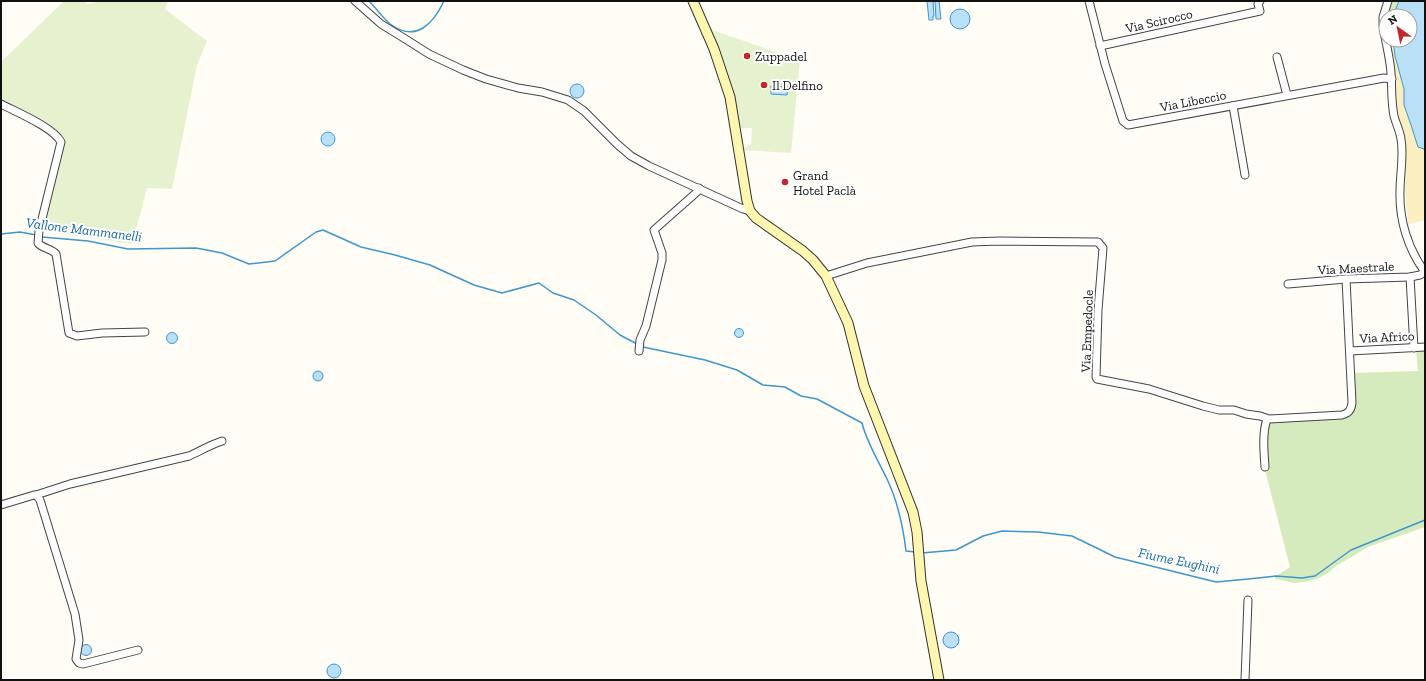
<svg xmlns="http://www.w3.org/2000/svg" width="1426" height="681" font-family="'Zilla Slab',serif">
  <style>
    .green { fill: #d5ebbd }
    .sand { fill: #fbeec1 }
    .pitch { fill: #e6f2cf }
    .water { fill: #b9e0f7; stroke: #3f96cf }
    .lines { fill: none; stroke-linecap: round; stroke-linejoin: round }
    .stream { stroke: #3f96cf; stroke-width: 1.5 }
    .street-casing { stroke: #444; stroke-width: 9 }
    .secondary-casing { stroke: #333; stroke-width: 11 }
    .street { stroke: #fff; stroke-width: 7 }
    .secondary { stroke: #fff6b0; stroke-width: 9 }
    .poi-dot { fill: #c4262e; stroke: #fff; stroke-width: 1.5 }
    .labels { text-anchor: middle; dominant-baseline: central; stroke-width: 4; stroke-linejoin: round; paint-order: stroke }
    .street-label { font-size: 13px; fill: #111; stroke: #fff }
    .poi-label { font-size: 13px; fill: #111; stroke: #fff; text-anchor: start }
    .water-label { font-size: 14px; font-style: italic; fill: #1768a6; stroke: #fff }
  </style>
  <rect width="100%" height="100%" fill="#fffdf5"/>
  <g class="green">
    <path d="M 1392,1 L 1399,1 L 1393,16 L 1387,16 Z"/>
    <path d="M 1416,350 L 1425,350 L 1425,527 L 1368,547 L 1336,566 L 1328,573 L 1317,579 L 1305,582 L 1294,583 L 1275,579 L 1275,577 L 1290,567 L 1265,470 L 1267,430 L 1271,421 L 1348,415 L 1353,373 L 1418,371 Z"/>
  </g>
  <path class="sand" d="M 1387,40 L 1393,40 L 1395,56 L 1404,89 L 1404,105 L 1411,125 L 1425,152 L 1425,220 L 1408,224 L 1405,188 L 1406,163 L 1397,117 Z"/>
  <g class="pitch">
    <path d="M 64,1 L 83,1 L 88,4 L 101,1 L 168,1 L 165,9 L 207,41 L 197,65 L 172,189 L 147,188 L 132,244 L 40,230 L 64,140 L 1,103 L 1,62 Z"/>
    <path d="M 709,29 L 800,60 L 791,153 L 743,150 L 742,149 L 751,144 L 752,128 L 739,128 Z"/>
  </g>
  <g class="water">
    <path d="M 927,1 L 933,1 L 934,16 L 933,16 L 933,20 L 929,20 Z"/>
    <path d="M 935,1 L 939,1 L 941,19 L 936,19 Z"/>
    <path d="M 1399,1 L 1425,1 L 1425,152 L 1424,149 L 1418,147 L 1411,125 L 1404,105 L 1404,89 L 1395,56 L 1393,40 L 1410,40 L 1410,16 L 1393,16 Z"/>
    <circle cx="960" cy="19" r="10"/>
    <circle cx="577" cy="91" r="7"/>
    <path d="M 771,86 L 788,87 L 787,95 L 771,94 Z"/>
    <circle cx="328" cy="139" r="7"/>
    <circle cx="739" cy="333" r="4.5"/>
    <circle cx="172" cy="338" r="5.5"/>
    <circle cx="318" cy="376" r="5"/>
    <circle cx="951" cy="640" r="8"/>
    <circle cx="86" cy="650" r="5.5"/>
    <circle cx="334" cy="671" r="7"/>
  </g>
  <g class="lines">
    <g class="stream">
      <path d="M 369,1 C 376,8 382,17 390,24 C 416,43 433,24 444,1"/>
      <path d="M 1,234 L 20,232 L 36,235"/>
      <path d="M 42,237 L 88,241 L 128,249 L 196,248 L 222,253 L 249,264 L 275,261 L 316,232 L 323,230 L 361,247 L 395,255 L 430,265 L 474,285 L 502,293 L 539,283 L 553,293 L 574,300 L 596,315 L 620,335 L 637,344"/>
      <path d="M 643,347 L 705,360 L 737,370 L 763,385 L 785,387 L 801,396 L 817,399 L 862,423 C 867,443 878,460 887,479 C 898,502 903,526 906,551 L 915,552"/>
      <path d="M 922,553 L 956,550 L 983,536 L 1002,531 L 1038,532 L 1072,536 L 1115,557 L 1216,582 L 1248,579 L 1276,576 L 1302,578 L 1315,576 L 1351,550 L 1425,520"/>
    </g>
    <defs>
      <g id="street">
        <path d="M 355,1 L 381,24 L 407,40 L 429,54 L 463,70 L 486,79 L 518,88 L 542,92 L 568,100 L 584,111 L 617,144 L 631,156 L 649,166 L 743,209 L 750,211"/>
        <path d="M 1089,1 L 1105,64 L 1123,121 L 1128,125 L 1384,78 L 1392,79"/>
        <path d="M 1388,1 L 1383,17 L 1383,24 C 1385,41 1390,57 1391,73 C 1392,87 1391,101 1394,116 C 1396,124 1400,131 1401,139 C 1404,156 1400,174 1400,191 C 1399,220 1408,249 1425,272"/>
        <path d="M 1100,46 L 1260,11 L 1258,4 L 1260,1"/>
        <path d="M 1277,57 L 1287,95"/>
        <path d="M 1,104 C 16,112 53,127 61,142 L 39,231 L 38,243 C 43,249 51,248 56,254 L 69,333 L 77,336 L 102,333 L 145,332"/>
        <path d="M 1233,106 L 1245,175"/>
        <path d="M 826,276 L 867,263 L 972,242 L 1000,241 L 1098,242 L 1103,248 L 1098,310 L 1096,377 L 1097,379 L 1149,389 L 1203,406 L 1219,410 L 1234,410 L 1246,414 L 1260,416 L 1269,419 L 1342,415 C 1349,413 1351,410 1352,403 L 1346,279"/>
        <path d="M 1410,277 L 1414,348"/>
        <path d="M 1288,284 L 1346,279 L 1410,277 L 1420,275 L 1425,272"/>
        <path d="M 639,351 L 640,340 L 646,326 L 662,260 L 662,253 L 654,230 L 697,192 L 699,188"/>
        <path d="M 1350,351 L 1425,347"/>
        <path d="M 1265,467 C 1264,452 1262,434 1267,419"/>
        <path d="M 36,495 L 70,484 L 189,456 C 200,451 210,445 222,441"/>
        <path d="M 1,505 L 34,495 L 36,495 L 40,500 L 75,614 L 79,640 L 76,659 L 79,663 L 83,664 L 138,650"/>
        <path d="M 1245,680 L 1248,600"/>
      </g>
      <path id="secondary" d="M 693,1 L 714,49 L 730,97 L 747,201 L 750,211 L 756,218 L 803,251 L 813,260 L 826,276 L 848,323 L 864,386 L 913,512 L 917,532 L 921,581 L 939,680"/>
    </defs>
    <use href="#street" class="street-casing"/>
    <use href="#secondary" class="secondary-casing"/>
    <use href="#street" class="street"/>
    <use href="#secondary" class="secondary"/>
  </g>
  <g class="poi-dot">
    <circle cx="747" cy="56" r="4"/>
    <circle cx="764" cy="85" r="4"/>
    <circle cx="785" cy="182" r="4"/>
  </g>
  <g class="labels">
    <g class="street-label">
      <text transform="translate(1159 21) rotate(-13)">Via Scirocco</text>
      <text transform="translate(1193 101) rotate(-11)">Via Libeccio</text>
      <text transform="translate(1356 268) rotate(-3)">Via Maestrale</text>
      <text transform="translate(1087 331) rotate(-88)">Via Empedocle</text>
      <text transform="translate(1387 337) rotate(-3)">Via Africo</text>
    </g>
    <g class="poi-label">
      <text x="755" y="56">Zuppadel</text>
      <text x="772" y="85">Il Delfino</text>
      <text x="793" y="175">Grand<tspan x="793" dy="15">Hotel Paclà</tspan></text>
    </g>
    <g class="water-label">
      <text transform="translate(84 230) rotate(7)">Vallone Mammanelli</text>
      <text transform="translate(1179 561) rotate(12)">Fiume Eughini</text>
    </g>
  </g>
  <rect width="1426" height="681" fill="none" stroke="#111111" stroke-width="4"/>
  <g transform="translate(1398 28) rotate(327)"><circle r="19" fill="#ffffff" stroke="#a0a0a0"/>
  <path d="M0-3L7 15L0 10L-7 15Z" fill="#c4262e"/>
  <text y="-6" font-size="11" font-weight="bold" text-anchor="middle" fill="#111111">N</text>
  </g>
</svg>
